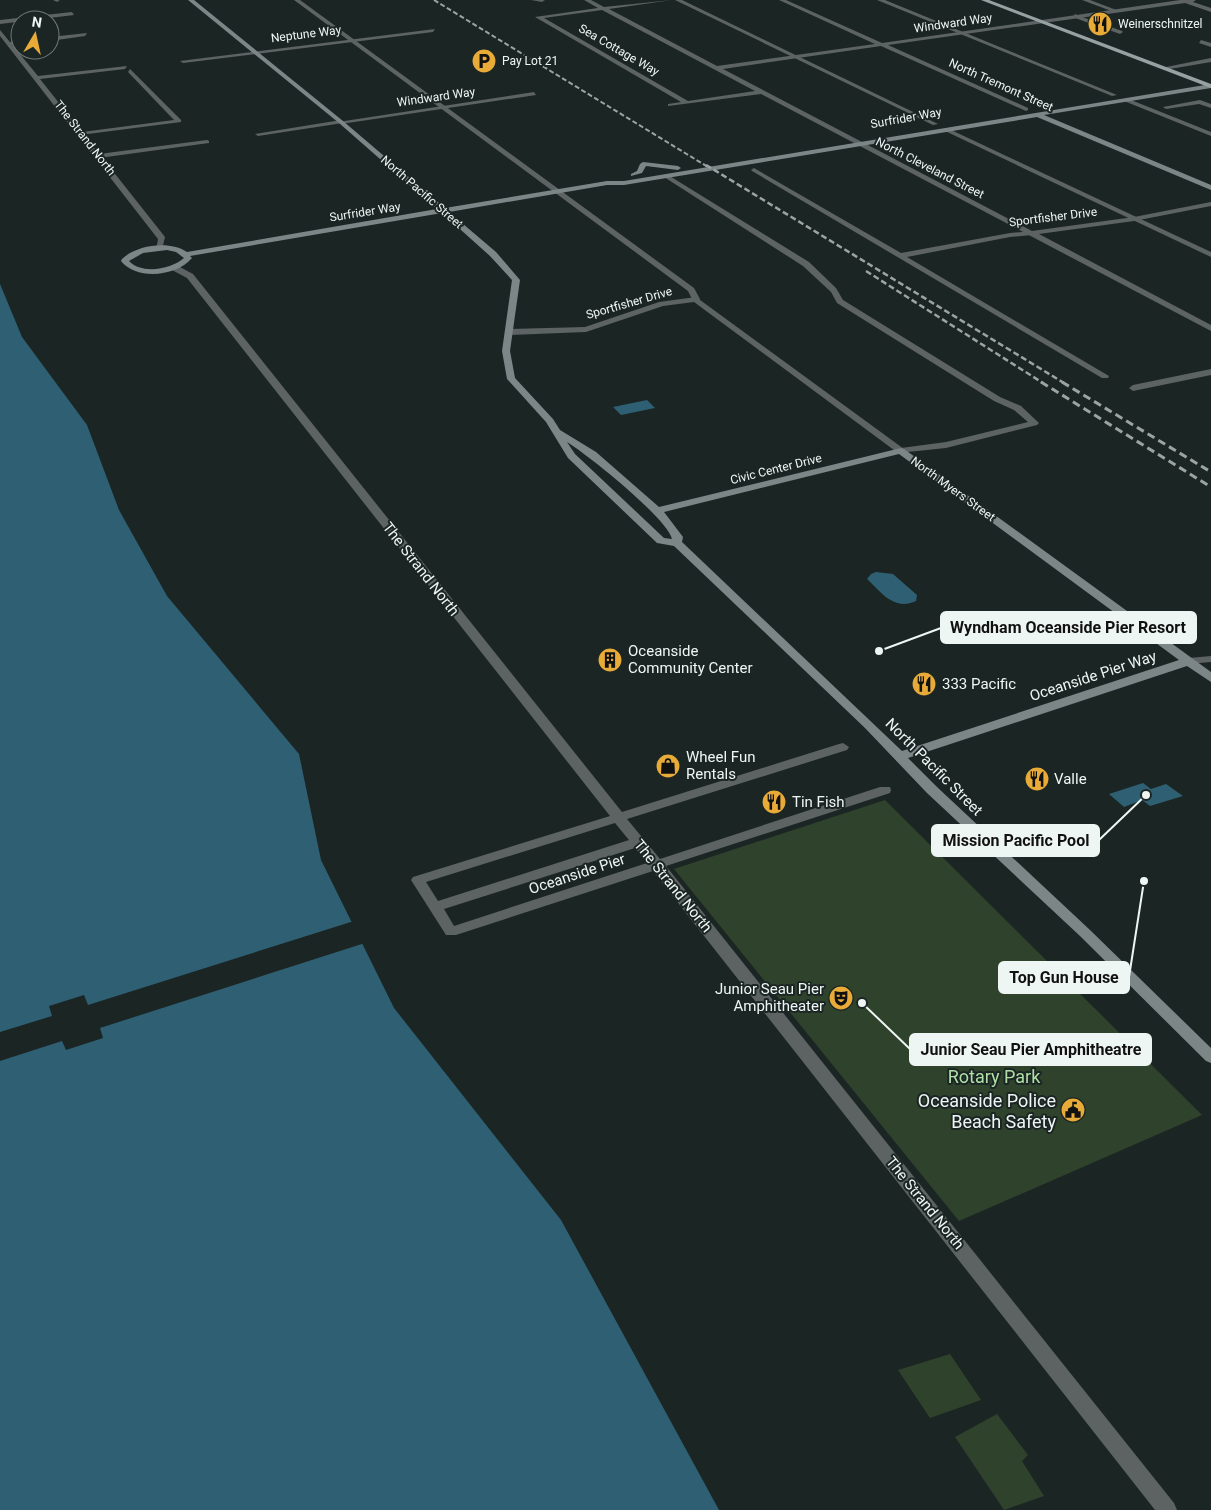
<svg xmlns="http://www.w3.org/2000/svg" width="1211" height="1510" font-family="Roboto,sans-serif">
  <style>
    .green { fill: #2f422c }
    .water { fill: #2f5f72 }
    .pier { fill: #1b2624 }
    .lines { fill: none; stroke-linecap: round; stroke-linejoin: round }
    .lane { fill: #5d6263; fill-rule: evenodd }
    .street { fill: #5d6263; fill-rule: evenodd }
    .secondary { fill: #7d8687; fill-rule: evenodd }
    .primary { fill: #96a1a2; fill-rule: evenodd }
    .rail-far2 { stroke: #9ba4a2; stroke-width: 2; stroke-dasharray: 5 2.5; stroke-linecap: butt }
    .rail-far1 { stroke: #9ba4a2; stroke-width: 2.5; stroke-dasharray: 6 3; stroke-linecap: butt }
    .rail { stroke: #9ba4a2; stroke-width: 3; stroke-dasharray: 8 4.5; stroke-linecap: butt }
    .labels { text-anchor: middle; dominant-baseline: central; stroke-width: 4; stroke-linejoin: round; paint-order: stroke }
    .far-street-label { font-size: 12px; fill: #eef6f4; stroke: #1b2624 }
    .far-poi-label { font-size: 12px; fill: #eef6f4; stroke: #1b2624; text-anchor: start }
    .street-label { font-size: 15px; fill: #eef6f4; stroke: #1b2624 }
    .poi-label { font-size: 15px; fill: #eef6f4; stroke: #1b2624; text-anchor: start }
    .near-park-label { font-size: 18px; fill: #afdfa7; stroke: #1b2624 }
    .near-poi-label { font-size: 18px; fill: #eef6f4; stroke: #1b2624; text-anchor: end }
    .leader { fill: none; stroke: #eef6f4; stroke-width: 2 }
    .callout-dot { fill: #eef6f4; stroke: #1b2624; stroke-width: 2 }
    .callout { fill: #eef6f4; stroke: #eef6f4; stroke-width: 2 }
    .callout-label { font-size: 16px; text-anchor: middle; font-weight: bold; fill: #111 }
  </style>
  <rect width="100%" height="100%" fill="#1b2624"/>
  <g class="green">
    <path d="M 885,800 L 1202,1115 L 959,1221 L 674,869 Z"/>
    <path d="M 950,1354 L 981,1400 L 930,1418 L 898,1370 Z"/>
    <path d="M 997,1414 L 1028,1455 L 1022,1461 L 1044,1496 L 1004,1510 L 955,1437 Z"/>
  </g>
  <g class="water">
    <path d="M 0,284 L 22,337 L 87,425 L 119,510 L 167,596 L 299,754 L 321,860 L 394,1008 L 561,1220 L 719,1510 L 0,1510 Z"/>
    <path d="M 647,400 L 655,408 L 621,415 L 613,407 Z"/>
    <path d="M 876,572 L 893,574 L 917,595 L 916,601 C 894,611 882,593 867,579 L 871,574 Z"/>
    <path d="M 1143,783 L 1151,789 L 1166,784 L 1183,796 L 1150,806 L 1142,800 L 1124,807 L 1109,794 Z"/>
  </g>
  <path class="pier" d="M 354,921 L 365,943 L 100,1028 L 103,1038 L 66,1050 L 62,1041 L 0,1061 L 0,1032 L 52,1016 L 49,1006 L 84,995 L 88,1005 Z"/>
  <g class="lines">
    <g class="lane">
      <path d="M 294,0 L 300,0 L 694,288 L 700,299 L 699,301 L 693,301 L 688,291 Z"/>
      <path d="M 675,0 L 682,0 L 938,124 L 933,125 Z"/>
      <path d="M 877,0 L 885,0 L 1117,95 L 1112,96 Z"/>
      <path d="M 1082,0 L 1090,0 L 1119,11 L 1114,12 Z"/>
      <path d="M 72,12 L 74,15 L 0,24 L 0,20 Z"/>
      <path d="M 1075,14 L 1095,22 L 1096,23 L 1091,24 L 1073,17 Z"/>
      <path d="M 1100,23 L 1122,31 L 1123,32 L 1120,34 L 1098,26 Z"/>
      <path d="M 87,33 L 85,36 L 50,41 L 50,37 Z"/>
      <path d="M 20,40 L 20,44 L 9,45 L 6,43 Z"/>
      <path d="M 1201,40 L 1211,43 L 1211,47 L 1199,43 Z"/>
      <path d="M 1211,58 L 1211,62 L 1164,70 L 1161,68 Z"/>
      <path d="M 130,69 L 181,120 L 181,122 L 80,135 L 79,134 L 82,132 L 174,120 L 128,72 Z"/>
      <path d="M 1126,98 L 1211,132 L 1211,136 L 1124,101 Z"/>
      <path d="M 1200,100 L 1211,104 L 1211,108 L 1199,104 L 1166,109 L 1163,107 Z"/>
      <path d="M 341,120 L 343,121 L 343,123 L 258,136 L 255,134 Z"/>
      <path d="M 945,129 L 949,129 L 1211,252 L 1211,257 L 945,131 Z"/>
      <path d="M 207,140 L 209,141 L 209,143 L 99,158 L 96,156 L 99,154 Z"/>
      <path d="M 754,168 L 901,253 L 1010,233 L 1035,231 L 1036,233 L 1032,235 L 1010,237 L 907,257 L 1109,376 L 1108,378 L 1102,378 L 752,171 L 751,170 Z"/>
      <path d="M 664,175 L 668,175 L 809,262 L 836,288 L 843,300 L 1000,397 L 1021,406 L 1039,423 L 1037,425 L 946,448 L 898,453 L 898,449 L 901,448 L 946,442 L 1028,422 L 1014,410 L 994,401 L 837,303 L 831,292 L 803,266 L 664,177 Z"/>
    </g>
    <g class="street">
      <path d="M 53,0 L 60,0 L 57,2 Z"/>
      <path d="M 531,0 L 545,0 L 542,2 Z"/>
      <path d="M 584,0 L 591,0 L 604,7 L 672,0 L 609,9 L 717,66 L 875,44 L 779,0 L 786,0 L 882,43 L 1180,0 L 1196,0 L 1193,2 L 1211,8 L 1211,12 L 1185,3 L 888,45 L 1028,108 L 1028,110 L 1026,111 L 881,46 L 723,69 L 1032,231 L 1134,217 L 1211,202 L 1211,206 L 1134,221 L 1039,234 L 1211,325 L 1211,331 L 761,94 L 668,106 L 668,104 L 681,102 L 535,17 L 598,8 ZM 602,10 L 755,91 L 688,101 L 544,18 Z"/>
      <path d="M 435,29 L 433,32 L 183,63 L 180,61 Z"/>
      <path d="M 0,30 L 38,76 L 127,66 L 125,69 L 40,79 L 165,237 L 162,250 L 156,250 L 158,239 L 0,36 Z"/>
      <path d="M 534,92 L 536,95 L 341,124 L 338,122 Z"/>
      <path d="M 172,266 L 178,266 L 193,274 L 622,812 L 839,744 L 843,743 L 849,747 L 847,750 L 627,819 L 660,859 L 880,787 L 890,787 L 891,790 L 890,793 L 666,866 L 1174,1503 L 1177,1510 L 1155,1510 L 653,871 L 456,935 L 446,935 L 411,880 L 413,877 L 610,816 L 187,278 L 172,270 ZM 615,823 L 629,840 L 438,901 L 426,882 ZM 635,848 L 647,863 L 454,926 L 444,909 Z"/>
      <path d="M 696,297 L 904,449 L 904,453 L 898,453 L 694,302 L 663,306 L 586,332 L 510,335 L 506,332 L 510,329 L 585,327 L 659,302 Z"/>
      <path d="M 1211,369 L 1211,375 L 1133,391 L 1129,388 L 1133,385 Z"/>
      <path d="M 1211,656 L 1211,662 L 1189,664 L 1183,661 L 1189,658 Z"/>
    </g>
    <g class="secondary">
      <path d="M 188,0 L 194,0 L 343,121 L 445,208 L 607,181 L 624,181 L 1211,84 L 1211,88 L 1044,115 L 1211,185 L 1211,190 L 1037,117 L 624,185 L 607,185 L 449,212 L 496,252 L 520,280 L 510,351 L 515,378 L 553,419 L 560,430 L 596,452 L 659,507 L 901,448 L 904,449 L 1211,672 L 1211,682 L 1187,666 L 908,758 L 937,787 L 1090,930 L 1211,1048 L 1211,1063 L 1206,1061 L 1080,936 L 927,793 L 865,728 L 674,546 L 657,543 L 568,458 L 546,422 L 507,379 L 502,351 L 512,280 L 490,256 L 442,213 L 190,256 L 192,258 C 177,276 137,281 121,261 L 122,259 C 136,245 170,240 187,252 L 437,209 L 339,123 ZM 167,250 L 176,252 L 184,258 C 172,269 142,275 129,261 L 143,253 ZM 567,442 C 588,455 667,518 672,539 L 664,538 L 575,454 ZM 899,454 L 1179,660 L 902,751 L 682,542 L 683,537 L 664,512 Z"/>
      <path d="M 643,162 L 678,166 L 681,168 L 678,170 L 646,166 L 642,173 L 631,176 L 631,174 L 637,171 L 640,164 Z"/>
    </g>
    <path class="primary" d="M 981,0 L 989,0 L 1211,84 L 1211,88 Z"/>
    <path class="rail-far2" d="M 434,0 L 708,167"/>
    <g class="rail-far1">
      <path d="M 706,165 L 1064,383"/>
      <path d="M 866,271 L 1043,383"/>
    </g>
    <g class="rail">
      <path d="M 1041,382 L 1211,487"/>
      <path d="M 1062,382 L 1211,472"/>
    </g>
  </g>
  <defs>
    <symbol id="restaurant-disc" viewBox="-11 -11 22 22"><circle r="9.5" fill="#e9ab38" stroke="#1b2624"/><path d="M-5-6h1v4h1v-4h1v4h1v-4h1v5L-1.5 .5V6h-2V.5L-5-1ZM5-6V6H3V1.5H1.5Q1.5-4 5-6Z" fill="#111"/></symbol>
    <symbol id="parking-disc" viewBox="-11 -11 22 22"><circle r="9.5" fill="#e9ab38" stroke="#1b2624"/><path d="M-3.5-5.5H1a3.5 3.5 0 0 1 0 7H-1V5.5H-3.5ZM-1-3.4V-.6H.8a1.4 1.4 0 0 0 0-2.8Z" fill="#111"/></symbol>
    <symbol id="building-disc" viewBox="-11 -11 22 22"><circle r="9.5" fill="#e9ab38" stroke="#1b2624"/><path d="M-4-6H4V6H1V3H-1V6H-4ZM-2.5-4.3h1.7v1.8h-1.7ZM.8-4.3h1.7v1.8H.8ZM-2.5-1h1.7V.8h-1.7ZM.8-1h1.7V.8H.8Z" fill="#111"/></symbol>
    <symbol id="shop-disc" viewBox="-11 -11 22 22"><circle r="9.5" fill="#e9ab38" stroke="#1b2624"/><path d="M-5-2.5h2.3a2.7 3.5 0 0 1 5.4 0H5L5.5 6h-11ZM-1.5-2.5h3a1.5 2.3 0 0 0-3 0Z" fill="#111"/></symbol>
    <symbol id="theatre-disc" viewBox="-11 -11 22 22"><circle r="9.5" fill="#e9ab38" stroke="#1b2624"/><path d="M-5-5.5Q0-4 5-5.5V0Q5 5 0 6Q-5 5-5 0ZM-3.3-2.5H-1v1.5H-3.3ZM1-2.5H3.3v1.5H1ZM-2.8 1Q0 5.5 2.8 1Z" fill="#111"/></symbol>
    <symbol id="civic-disc" viewBox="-11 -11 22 22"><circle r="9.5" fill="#e9ab38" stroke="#1b2624"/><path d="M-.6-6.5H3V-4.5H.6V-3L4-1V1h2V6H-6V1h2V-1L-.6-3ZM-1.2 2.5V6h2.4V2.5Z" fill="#111"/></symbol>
  </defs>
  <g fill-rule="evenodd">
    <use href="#restaurant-disc" x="1086" y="10" width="28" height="28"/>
    <use href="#parking-disc" x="470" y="47" width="28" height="28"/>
    <use href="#building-disc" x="596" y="646" width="28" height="28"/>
    <use href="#restaurant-disc" x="910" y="670" width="28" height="28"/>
    <use href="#shop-disc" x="654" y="752" width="28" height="28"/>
    <use href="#restaurant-disc" x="1023" y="765" width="28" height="28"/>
    <use href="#restaurant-disc" x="760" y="788" width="28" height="28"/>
    <use href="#theatre-disc" x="827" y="984" width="28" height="28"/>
    <use href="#civic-disc" x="1059" y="1096" width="28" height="28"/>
  </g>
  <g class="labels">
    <g class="far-street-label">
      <text transform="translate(953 23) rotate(-8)">Windward Way</text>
      <text transform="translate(306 34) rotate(-7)">Neptune Way</text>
      <text transform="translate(619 50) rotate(30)">Sea Cottage Way</text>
      <text transform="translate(1001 85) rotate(24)">North Tremont Street</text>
      <text transform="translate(436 97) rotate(-8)">Windward Way</text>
      <text transform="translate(906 118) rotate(-10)">Surfrider Way</text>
      <text transform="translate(85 138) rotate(52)">The Strand North</text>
      <text transform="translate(930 168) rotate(27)">North Cleveland Street</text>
      <text transform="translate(422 192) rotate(41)">North Pacific Street</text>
      <text transform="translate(365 212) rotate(-9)">Surfrider Way</text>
      <text transform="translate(1053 217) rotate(-7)">Sportfisher Drive</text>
      <text transform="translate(629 303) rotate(-16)">Sportfisher Drive</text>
      <text transform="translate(776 469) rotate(-14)">Civic Center Drive</text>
      <text transform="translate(953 489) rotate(36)">North Myers Street</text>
    </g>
    <g class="far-poi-label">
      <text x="1118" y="24">Weinerschnitzel</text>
      <text x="502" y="61">Pay Lot 21</text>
    </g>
    <g class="street-label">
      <text transform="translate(421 569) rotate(52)">The Strand North</text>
      <text transform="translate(1093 676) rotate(-18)">Oceanside Pier Way</text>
      <text transform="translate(934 767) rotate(45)">North Pacific Street</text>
      <text transform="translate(577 874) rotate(-18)">Oceanside Pier</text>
      <text transform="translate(673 886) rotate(51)">The Strand North</text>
      <text transform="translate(925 1203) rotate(51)">The Strand North</text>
    </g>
    <g class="poi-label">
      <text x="628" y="651">Oceanside<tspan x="628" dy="17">Community Center</tspan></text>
      <text x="942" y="684">333 Pacific</text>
      <text x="686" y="757">Wheel Fun<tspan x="686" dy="17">Rentals</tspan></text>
      <text x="1054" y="779">Valle</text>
      <text x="792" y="802">Tin Fish</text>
      <text x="824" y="989" text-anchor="end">Junior Seau Pier<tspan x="824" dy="17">Amphitheater</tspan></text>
    </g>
    <g class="near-park-label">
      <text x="994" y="1076">Rotary Park</text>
    </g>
    <g class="near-poi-label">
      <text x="1056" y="1100">Oceanside Police<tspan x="1056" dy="21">Beach Safety</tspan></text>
    </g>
  </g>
  <path class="leader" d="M879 651L941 628M1146 795L1099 840M1144 881L1129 977M862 1003L910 1049"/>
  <g class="callout-dot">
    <circle cx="879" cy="651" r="5"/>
    <circle cx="1146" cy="795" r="5"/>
    <circle cx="1144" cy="881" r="5"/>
    <circle cx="862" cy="1003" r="5"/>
  </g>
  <g class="callout">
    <rect x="941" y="612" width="255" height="31" rx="5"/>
    <rect x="932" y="825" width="167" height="31" rx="5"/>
    <rect x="999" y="962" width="130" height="31" rx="5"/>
    <rect x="910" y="1034" width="241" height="31" rx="5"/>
  </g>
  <g class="callout-label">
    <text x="1068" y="633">Wyndham Oceanside Pier Resort</text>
    <text x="1016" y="846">Mission Pacific Pool</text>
    <text x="1064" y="983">Top Gun House</text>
    <text x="1031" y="1055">Junior Seau Pier Amphitheatre</text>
  </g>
  <g transform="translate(35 35) rotate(9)"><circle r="24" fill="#1b2624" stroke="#6f7977"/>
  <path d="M0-4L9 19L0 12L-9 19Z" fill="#e9ab38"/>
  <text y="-8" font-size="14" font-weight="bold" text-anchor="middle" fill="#eef6f4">N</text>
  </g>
</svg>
